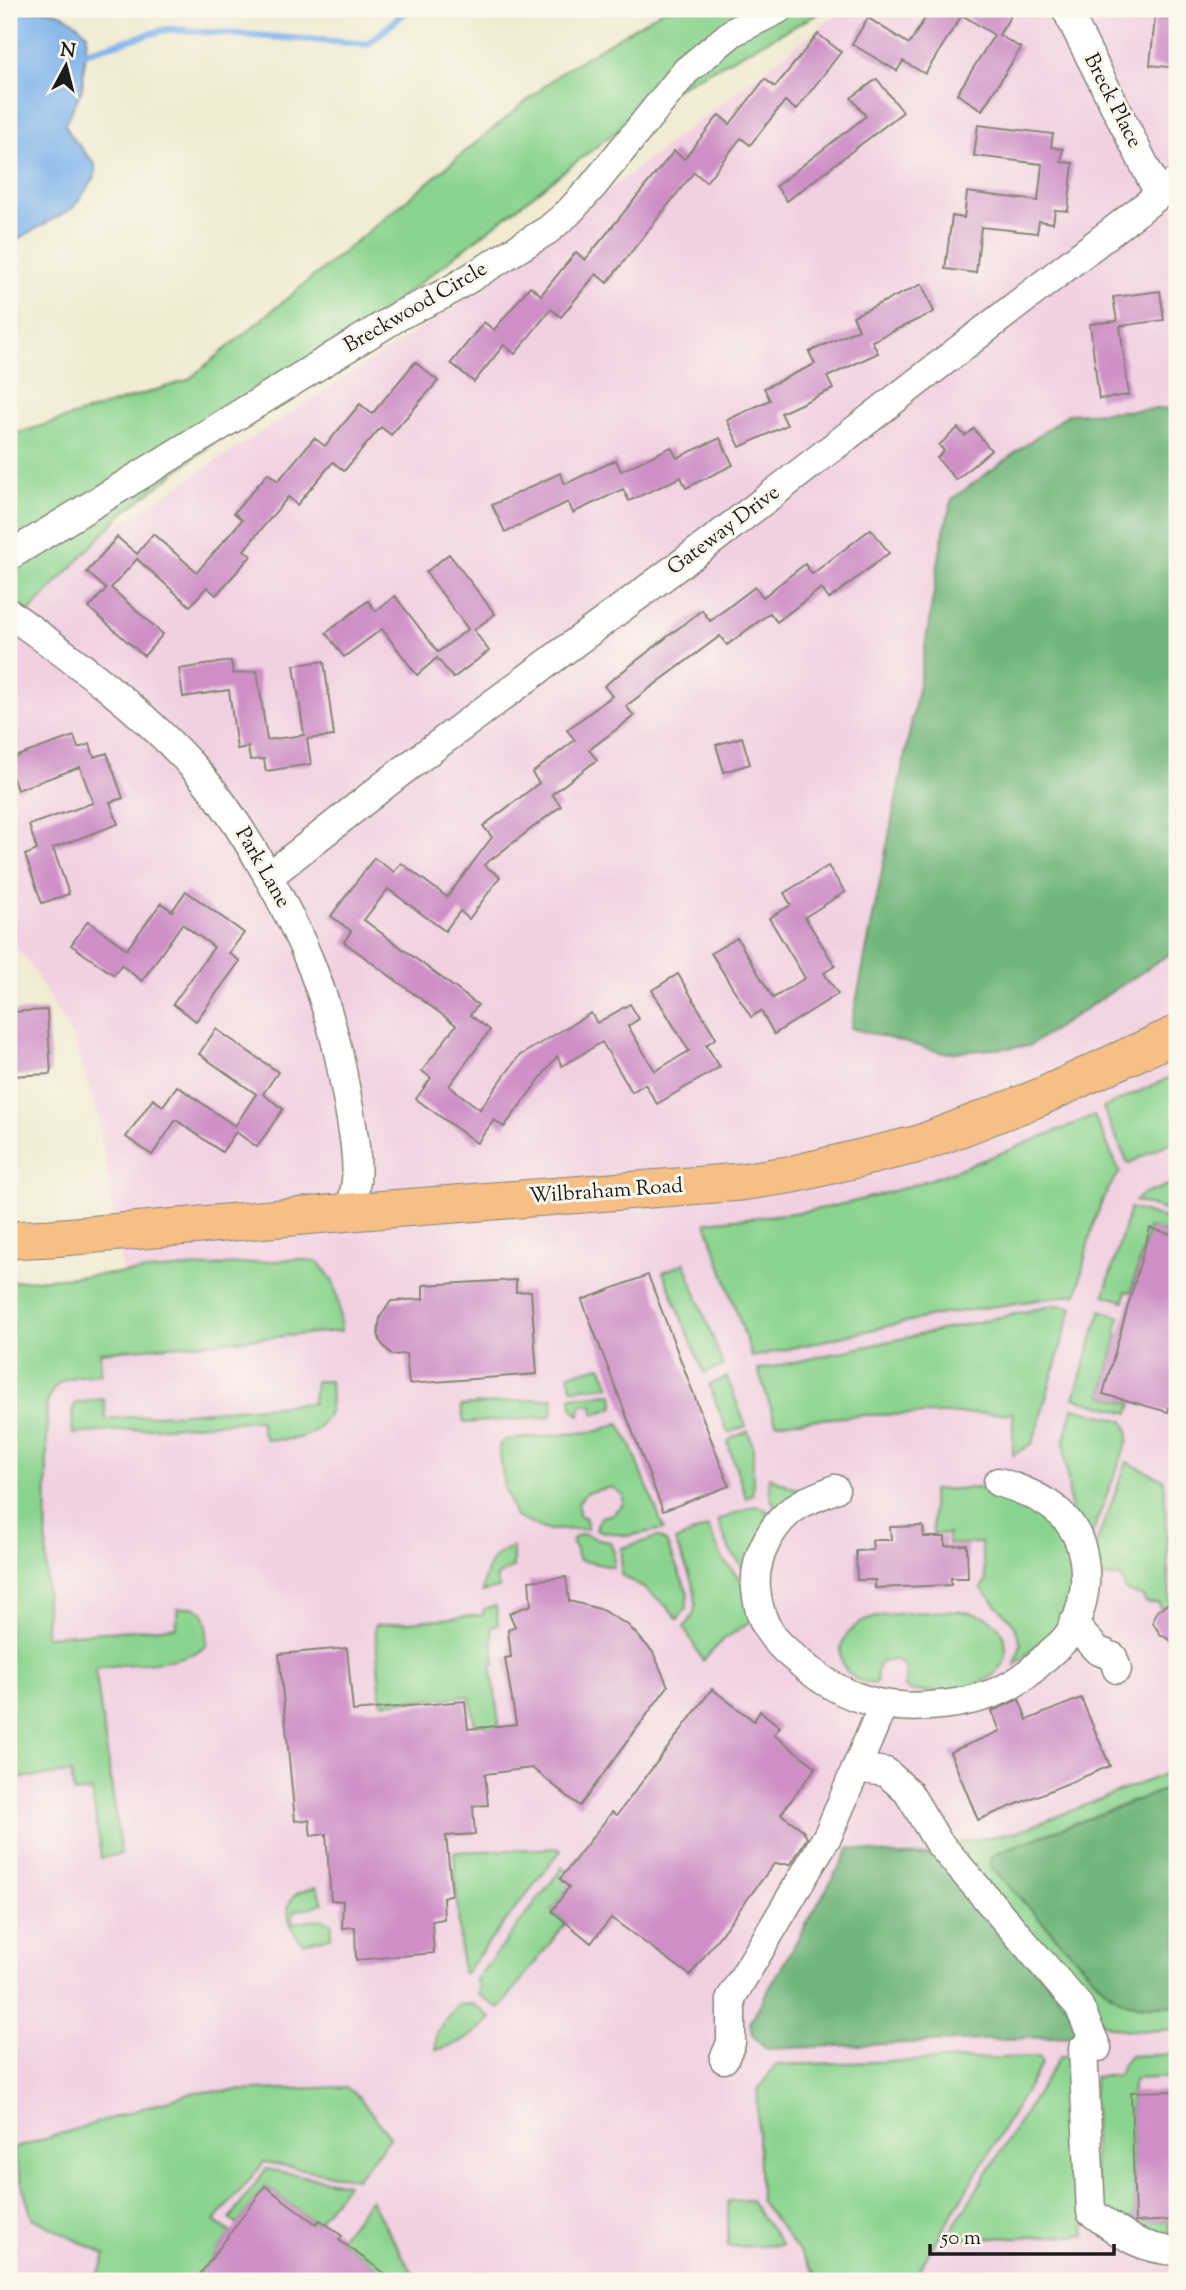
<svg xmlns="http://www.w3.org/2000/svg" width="1186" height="2290" font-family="'Sorts Mill Goudy',serif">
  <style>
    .built { fill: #f1d0e2 }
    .green { fill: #8bd48f; stroke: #547856; stroke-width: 2 }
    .forest { fill: #70b67a; stroke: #46694b; stroke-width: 2 }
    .water { fill: #7cb2eb; stroke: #4c6784; stroke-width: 2 }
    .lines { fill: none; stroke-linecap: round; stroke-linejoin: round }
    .stream { stroke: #7cb2eb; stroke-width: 7 }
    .building { fill: #ce8fc6 }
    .minor-casing { stroke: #868477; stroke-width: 31 }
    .major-casing { stroke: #868477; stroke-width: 39 }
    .minor { stroke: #fff; stroke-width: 28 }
    .major { stroke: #f5bf86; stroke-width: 37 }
    .labels { text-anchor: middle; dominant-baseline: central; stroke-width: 6; stroke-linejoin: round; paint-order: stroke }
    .street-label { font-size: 21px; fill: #1c1c1c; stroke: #fbf7ec }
  </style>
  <rect width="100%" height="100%" fill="#fbf7ec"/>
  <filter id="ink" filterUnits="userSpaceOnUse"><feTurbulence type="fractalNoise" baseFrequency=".0143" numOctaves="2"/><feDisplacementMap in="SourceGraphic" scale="14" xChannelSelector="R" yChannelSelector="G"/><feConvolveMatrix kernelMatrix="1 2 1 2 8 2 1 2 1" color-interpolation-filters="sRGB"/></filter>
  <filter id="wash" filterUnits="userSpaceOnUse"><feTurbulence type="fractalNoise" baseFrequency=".00686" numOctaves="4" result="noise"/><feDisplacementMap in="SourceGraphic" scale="28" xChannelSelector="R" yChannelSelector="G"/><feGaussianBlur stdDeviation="1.57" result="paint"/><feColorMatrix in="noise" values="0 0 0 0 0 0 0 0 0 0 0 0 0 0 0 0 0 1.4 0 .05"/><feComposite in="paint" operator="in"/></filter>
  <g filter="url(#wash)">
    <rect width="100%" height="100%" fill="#f1ebd2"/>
    <path class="built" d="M 848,9 L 1177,9 L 1177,2281 L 9,2281 L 9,1751 L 24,1288 L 123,1277 L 98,1114 L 72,1037 L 28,961 L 9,940 L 9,593 L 131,517 L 479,290 L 828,21 Z"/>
    <g class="green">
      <path d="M 665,9 L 827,9 L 660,97 L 123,513 L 9,633 L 9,436 L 188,380 L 563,71 Z"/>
      <path d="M 1177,1074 L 1177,1139 L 1128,1164 L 1103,1108 Z"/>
      <path d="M 1094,1116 L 1120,1172 C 1092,1207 1087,1251 1077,1294 L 937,1315 L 752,1357 L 706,1222 C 742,1218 778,1216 813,1210 C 911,1193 1003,1152 1094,1116 Z"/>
      <path d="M 1177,1182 L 1177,1214 L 1135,1201 L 1141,1195 Z"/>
      <path d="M 1130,1208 L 1177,1222 L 1177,1236 L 1149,1228 L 1131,1292 L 1126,1291 L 1124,1301 L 1104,1295 Z"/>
      <path d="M 299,1259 L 318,1262 C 341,1286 338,1300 341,1331 L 100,1352 L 101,1374 C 76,1376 55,1375 47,1403 L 46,1636 L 176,1627 L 178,1608 L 194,1607 L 203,1612 L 207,1626 L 206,1647 C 180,1665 126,1663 95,1668 L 121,1854 L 101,1858 L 92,1791 L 74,1793 L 71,1773 L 9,1779 L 9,1282 Z"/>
      <path d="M 685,1263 L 723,1366 L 704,1373 L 663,1272 Z"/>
      <path d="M 1056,1305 L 1072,1307 L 1033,1443 L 1013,1455 L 1013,1413 L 866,1415 L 776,1423 L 758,1370 Z"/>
      <path d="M 1101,1310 L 1120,1317 L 1116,1332 L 1118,1334 L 1102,1395 L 1132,1404 L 1129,1413 L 1074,1398 Z"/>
      <path d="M 601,1366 L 610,1386 L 573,1389 L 568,1376 L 569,1374 Z"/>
      <path d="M 727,1377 L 746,1426 L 728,1433 L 709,1385 Z"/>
      <path d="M 315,1381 L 330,1381 C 330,1390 333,1405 328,1414 C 316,1440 291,1441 266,1439 L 262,1432 L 260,1420 L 73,1434 L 72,1411 L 76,1403 L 104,1399 L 106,1419 L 313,1403 Z"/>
      <path d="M 613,1394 L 614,1407 L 594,1415 L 593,1405 L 581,1405 L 580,1415 C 572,1411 571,1406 571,1397 Z"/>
      <path d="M 553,1398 L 552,1415 L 547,1417 L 464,1423 L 461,1406 Z"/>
      <path d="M 1073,1408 L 1124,1421 L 1128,1430 L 1128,1440 L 1088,1544 L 1071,1512 L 1064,1444 Z"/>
      <path d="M 619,1423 L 630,1443 L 664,1529 L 627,1536 L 596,1530 L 600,1517 L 613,1514 L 623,1504 L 623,1495 L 612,1487 L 586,1493 L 578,1503 L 579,1515 L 586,1518 L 587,1529 L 546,1530 L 515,1517 L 504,1485 L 499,1445 L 505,1440 L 598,1431 Z"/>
      <path d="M 748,1431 L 753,1446 L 753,1490 L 752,1495 L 746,1498 L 728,1444 L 730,1439 Z"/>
      <path d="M 1127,1462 L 1164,1480 L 1170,1608 L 1160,1609 L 1159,1603 L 1146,1603 L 1143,1597 L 1125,1590 L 1121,1577 L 1102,1577 L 1097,1568 L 1094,1549 Z"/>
      <path d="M 769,1477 L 791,1487 L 806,1490 L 777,1512 L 770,1496 Z"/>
      <path d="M 977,1488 L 999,1490 L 1061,1525 L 1077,1566 L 1064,1621 L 1015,1665 L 1021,1643 L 1013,1623 L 981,1588 L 986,1582 L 981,1543 L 948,1544 L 948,1534 L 933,1534 L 932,1490 Z"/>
      <path d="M 754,1506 L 765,1508 L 768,1513 L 769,1521 L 748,1574 L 729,1549 L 718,1520 Z"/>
      <path d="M 708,1527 L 724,1561 L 746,1586 L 754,1619 L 723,1640 L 703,1661 L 684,1627 C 710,1605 685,1567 675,1541 Z"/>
      <path d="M 582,1534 L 610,1542 L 614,1553 L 613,1567 L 578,1560 L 575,1546 L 572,1545 L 573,1539 Z"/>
      <path d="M 658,1537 L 666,1542 L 688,1594 L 686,1608 L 678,1619 C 661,1599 644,1587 621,1575 L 622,1548 Z"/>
      <path d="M 513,1547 L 513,1567 L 496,1577 L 499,1588 L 482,1592 C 485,1572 490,1552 513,1547 Z"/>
      <path d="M 496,1606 L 498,1625 L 491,1627 L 495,1664 L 491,1665 L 500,1730 L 489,1731 L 486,1724 L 475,1725 L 470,1696 L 381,1703 L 375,1625 L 483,1615 L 484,1609 Z"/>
      <path d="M 947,1611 C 961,1612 977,1612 989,1619 C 1007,1629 1012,1656 998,1671 C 992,1677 983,1682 975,1685 C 956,1694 932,1691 911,1691 L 905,1687 L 906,1668 L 897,1660 C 882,1659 874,1664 877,1680 L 874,1684 C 836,1681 829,1641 860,1623 C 881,1611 923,1613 947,1611 Z"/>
      <path d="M 1177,1769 L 1177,1786 L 1174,1786 L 999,1852 L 992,1857 L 990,1866 L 1103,1987 C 1129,2010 1145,2006 1177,2005 L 1177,2029 C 1152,2030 1125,2034 1102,2023 L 955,1845 L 958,1843 L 1017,1832 Z"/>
      <path d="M 560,1848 L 561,1850 L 465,1973 L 462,1972 L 454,1852 Z"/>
      <path d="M 563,1867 L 567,1870 L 569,1887 L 552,1911 L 566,1923 L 499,2009 L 478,1994 L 479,1988 L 476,1980 Z"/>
      <path d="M 316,1887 L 323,1903 L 306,1909 L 294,1910 L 292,1919 L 294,1923 C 307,1921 321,1916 332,1924 L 331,1937 L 303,1943 C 292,1932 281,1910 294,1896 C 300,1891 308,1889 316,1887 Z"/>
      <path d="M 473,2004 L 491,2018 C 473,2036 462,2044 436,2050 L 436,2033 L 457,2005 Z"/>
      <path d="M 1177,2054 L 1177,2077 L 1135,2079 L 1131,2092 L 1135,2221 L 1169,2221 L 1170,2236 L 1169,2240 L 1106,2216 L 1094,2168 L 1094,2077 L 1119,2075 L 1122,2065 L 1130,2056 Z"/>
      <path d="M 1080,2056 L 1085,2235 L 956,2239 L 952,2238 L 952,2229 L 1060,2057 Z"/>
      <path d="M 1039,2057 L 1042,2064 L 912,2281 L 821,2281 L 760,2200 L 757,2104 L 759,2088 L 776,2065 Z"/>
      <path d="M 346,2087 L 357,2095 L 391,2137 L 356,2179 L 264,2162 L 215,2221 L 231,2233 L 195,2281 L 104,2281 L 97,2277 L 106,2255 L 32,2218 L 12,2149 L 195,2092 Z"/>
      <path d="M 266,2169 L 347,2184 L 316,2224 L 265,2186 L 237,2225 L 230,2219 Z"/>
      <path d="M 370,2200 L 412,2272 L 406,2281 L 386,2281 L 389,2277 L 339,2240 Z"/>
      <path d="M 750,2200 L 782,2245 L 728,2247 L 728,2201 Z"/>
    </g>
    <g class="forest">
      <path d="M 1177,408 L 1177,949 L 1029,1046 L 944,1053 L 851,1028 L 920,679 L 942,540 L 952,499 L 1068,414 Z"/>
      <path d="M 1175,1786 L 1177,1786 L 1177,2005 C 1145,2006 1129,2010 1103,1987 L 990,1866 L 992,1857 L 999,1852 Z"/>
      <path d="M 850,1848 L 899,1856 L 937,1855 L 1071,2010 L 1077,2036 L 767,2049 L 752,2035 L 750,2022 Z"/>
    </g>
    <path class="water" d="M 9,9 C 43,9 63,6 87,34 L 82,89 L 65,124 L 71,136 L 95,164 L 95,177 L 73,208 L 9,244 Z"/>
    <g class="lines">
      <path class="stream" d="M 76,55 L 167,29 L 368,44 L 409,9"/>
    </g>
    <g id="blocks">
      <g class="building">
        <path d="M 931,9 L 1015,9 L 999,35 L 1021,48 L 982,110 L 957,94 L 994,35 L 962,15 L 925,74 L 903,61 L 897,71 L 852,44 L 868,18 L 909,44 Z"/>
        <path d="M 1156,9 L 1177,9 L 1177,68 L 1150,65 Z"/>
        <path d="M 818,34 L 841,52 L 796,110 L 785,101 L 750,145 L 741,138 L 706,182 L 694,172 L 607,283 L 596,274 L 561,317 L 551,309 L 515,354 L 504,345 L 474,382 L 451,363 L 484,322 L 494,330 L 530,286 L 541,295 L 576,252 L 585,260 L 674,151 L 684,159 L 719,115 L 730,124 L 765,79 L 775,87 Z"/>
        <path d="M 877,79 L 903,112 L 787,201 L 776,186 L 866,116 L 851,98 Z"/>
        <path d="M 978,125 L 1053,134 L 1051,147 L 1063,149 L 1061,162 L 1073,163 L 1068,211 L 1055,210 L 1053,223 L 1039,221 L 1037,233 L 981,227 L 976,273 L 945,269 L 952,216 L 964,218 L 967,192 L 1038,201 L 1042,164 L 974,156 Z"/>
        <path d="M 922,284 L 934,312 L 872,341 L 878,353 L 827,377 L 833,389 L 781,413 L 787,425 L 740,447 L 727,420 L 770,400 L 764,388 L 815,364 L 809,352 L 859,329 L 853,316 Z"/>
        <path d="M 1160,291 L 1164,320 L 1120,326 L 1129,395 L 1099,399 L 1090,324 L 1117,321 L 1113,297 Z"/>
        <path d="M 415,362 L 438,381 L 391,435 L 381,427 L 344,471 L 333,462 L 297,505 L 288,497 L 244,550 L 251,556 L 216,595 L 207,587 L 190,606 L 137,559 L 111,588 L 163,634 L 144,656 L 89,608 L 106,589 L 87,572 L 117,537 L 137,554 L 153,534 L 197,572 L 242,520 L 234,513 L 268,473 L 278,481 L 314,438 L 325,446 L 360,404 L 372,414 Z"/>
        <path d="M 958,428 L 965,436 L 974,429 L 991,450 L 956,480 L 937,458 L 944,451 L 939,445 Z"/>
        <path d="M 720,438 L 733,465 L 686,488 L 681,477 L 629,501 L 623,489 L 573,513 L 568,502 L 505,532 L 492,505 L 560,473 L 565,484 L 616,460 L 621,471 L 671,447 L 677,458 Z"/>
        <path d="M 871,529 L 889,553 L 829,599 L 821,588 L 777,622 L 770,613 L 727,645 L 720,636 L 626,706 L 634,716 L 589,750 L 597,760 L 552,794 L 561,806 L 484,865 L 500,877 L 469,919 L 460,911 L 445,931 L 388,889 L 364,920 L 478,1005 L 470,1015 L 490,1030 L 449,1086 L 481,1110 L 480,1109 L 519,1056 L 591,1013 L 597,1023 L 630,1004 L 639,1019 L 628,1026 L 655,1071 L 689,1051 L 652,990 L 678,974 L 716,1038 L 706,1045 L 720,1067 L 657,1104 L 645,1084 L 632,1092 L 602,1042 L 562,1066 L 557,1056 L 504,1127 L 494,1120 L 477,1143 L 416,1099 L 431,1078 L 422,1071 L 456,1025 L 344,942 L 351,931 L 331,916 L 374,858 L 394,872 L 401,863 L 447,897 L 492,837 L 483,826 L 539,783 L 532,773 L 575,740 L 567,730 L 612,696 L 604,686 L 702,610 L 710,621 L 755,587 L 763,597 L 805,564 L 812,574 Z"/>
        <path d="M 449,554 L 495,614 L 474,630 L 489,651 L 453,678 L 437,658 L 417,675 L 382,629 L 344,657 L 326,633 L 368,601 L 376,611 L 395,596 L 438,652 L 468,629 L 426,572 Z"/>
        <path d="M 231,661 L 233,674 L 257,671 L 267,740 L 304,735 L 294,665 L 324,661 L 334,736 L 307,739 L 311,764 L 266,771 L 264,759 L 250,760 L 248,747 L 237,749 L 229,690 L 183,697 L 179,669 Z"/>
        <path d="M 74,736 L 78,748 L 90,744 L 94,757 L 107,753 L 123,798 L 110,802 L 118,824 L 53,848 L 69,894 L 42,903 L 25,855 L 37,850 L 29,825 L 93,803 L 80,767 L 17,790 L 9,768 L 9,759 Z"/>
        <path d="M 742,737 L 750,764 L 724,772 L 716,745 Z"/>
        <path d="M 828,866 L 845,892 L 805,917 L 835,966 L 824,973 L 838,994 L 774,1034 L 761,1011 L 751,1017 L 711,953 L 737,938 L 773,998 L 805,978 L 769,918 L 791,905 L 784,893 Z"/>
        <path d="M 186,891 L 244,933 L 229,953 L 240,961 L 196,1021 L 173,1004 L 214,947 L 182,924 L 142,981 L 121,965 L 114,975 L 71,945 L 88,921 L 127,949 L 161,903 L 172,911 Z"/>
        <path d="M 47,1010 L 51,1074 L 9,1076 L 9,1012 Z"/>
        <path d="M 216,1029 L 278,1072 L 263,1094 L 283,1109 L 257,1147 L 236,1132 L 222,1152 L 176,1120 L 152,1155 L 126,1137 L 153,1099 L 163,1106 L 177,1086 L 235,1126 L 256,1094 L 199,1054 Z"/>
        <path d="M 1150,1228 L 1177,1236 L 1177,1379 L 1168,1412 L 1103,1394 Z"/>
        <path d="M 648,1275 L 729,1486 L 663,1511 L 582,1300 Z"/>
        <path d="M 516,1280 L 516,1292 L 531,1291 L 537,1374 L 409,1384 L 406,1354 L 392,1355 L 381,1343 L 378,1334 L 380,1317 L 391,1301 L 423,1299 L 423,1285 Z"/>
        <path d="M 923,1526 L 924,1537 L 945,1537 L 945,1546 L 967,1545 L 968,1578 L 951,1578 L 951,1585 L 875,1588 L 875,1580 L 857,1580 L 856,1551 L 873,1550 L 872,1540 L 891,1540 L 890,1527 Z"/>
        <path d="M 566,1577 L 569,1601 L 600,1609 L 628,1625 L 653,1652 L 668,1686 L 580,1806 L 532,1768 L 485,1774 L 488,1805 L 473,1806 L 475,1834 L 446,1836 L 452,1894 L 443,1897 L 444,1919 L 432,1921 L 434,1953 L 356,1960 L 355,1927 L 342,1928 L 343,1901 L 331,1900 L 326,1834 L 311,1836 L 309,1820 L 295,1821 L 279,1654 L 347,1648 L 353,1711 L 465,1701 L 468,1729 L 516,1724 L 505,1658 L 511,1657 L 508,1630 L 515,1626 L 509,1613 L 531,1605 L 529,1581 Z"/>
        <path d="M 1177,1598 L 1177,1644 L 1160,1634 L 1153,1623 L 1154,1616 L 1158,1610 Z"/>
        <path d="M 712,1689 L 754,1721 L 760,1711 L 780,1727 L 774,1735 L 816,1767 L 781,1814 L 803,1830 L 807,1838 L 791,1864 L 774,1864 L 690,1975 L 611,1918 L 591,1943 L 552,1911 L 569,1887 L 560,1879 L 612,1812 L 617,1815 Z"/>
        <path d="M 1081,1698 L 1110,1766 L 978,1820 L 950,1752 L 1000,1731 L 992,1711 L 1019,1699 L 1027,1720 Z"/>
        <path d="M 1177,2091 L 1177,2220 L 1135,2222 L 1131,2092 Z"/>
        <path d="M 265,2186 L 316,2224 L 320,2220 L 332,2228 L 342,2236 L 339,2240 L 395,2281 L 195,2281 Z"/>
      </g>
    </g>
  </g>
  <g filter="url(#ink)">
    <use href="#blocks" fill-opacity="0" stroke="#868477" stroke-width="2"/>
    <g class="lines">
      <defs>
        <g id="minor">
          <path d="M 1066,9 L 1159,194"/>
          <path d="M 9,556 L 402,314 L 444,294 L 548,230 L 568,213 L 592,187 L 686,71 L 733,32 L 779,9"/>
          <path d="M 9,613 C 75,661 140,708 195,769 C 222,799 244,834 264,869 C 302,936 329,999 343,1076 C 348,1104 359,1153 356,1181 C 355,1191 352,1202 350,1212"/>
          <path d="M 268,877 L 401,772 L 713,540 L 1177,181"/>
          <path d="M 835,1489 C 824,1494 812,1498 801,1504 C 773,1520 753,1557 756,1589 C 760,1631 778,1645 809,1670 C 827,1684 847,1695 869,1701 C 912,1713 982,1705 1019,1680 C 1029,1674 1038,1664 1047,1656 C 1053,1650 1061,1645 1066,1638 C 1078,1623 1083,1602 1085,1584 C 1088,1522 1052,1498 998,1482"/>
          <path d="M 1073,1624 L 1097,1650 L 1113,1657 L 1117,1669"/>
          <path d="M 856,1768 L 886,1772 L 908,1792 L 938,1842 L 1079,2006 L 1097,2048"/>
          <path d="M 1083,2049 L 1091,2212 C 1121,2234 1139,2249 1177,2251"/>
          <path d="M 724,2059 L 731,2043 L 731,1998 L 828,1835 L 883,1705"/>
        </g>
        <path id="major" d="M 9,1240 L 51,1238 L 350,1212 L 741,1182 L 794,1174 L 919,1144 L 1038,1098 L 1177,1034"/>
      </defs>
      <use href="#minor" class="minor-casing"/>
      <use href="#major" class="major-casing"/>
      <use href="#minor" class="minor"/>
      <use href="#major" class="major"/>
    </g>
  </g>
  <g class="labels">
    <g class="street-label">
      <text transform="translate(1112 101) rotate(63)">Breck Place</text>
      <text transform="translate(416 308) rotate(-30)">Breckwood Circle</text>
      <text transform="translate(724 531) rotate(-37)">Gateway Drive</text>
      <text transform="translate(262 868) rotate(60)">Park Lane</text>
      <text transform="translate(606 1192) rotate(-4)">Wilbraham Road</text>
    </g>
  </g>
  <rect width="1186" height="2290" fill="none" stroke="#fbf7ec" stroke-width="35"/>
  <g transform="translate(66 66) rotate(7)" stroke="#fbf7ec" stroke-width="5" paint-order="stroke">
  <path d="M0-5L12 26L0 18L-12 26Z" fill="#1c1c1c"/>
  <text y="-10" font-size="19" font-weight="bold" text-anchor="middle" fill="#1c1c1c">N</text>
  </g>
  <path d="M930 2244v10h184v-10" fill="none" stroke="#1c1c1c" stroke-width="3.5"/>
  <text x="941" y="2244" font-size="21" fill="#1c1c1c" stroke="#fbf7ec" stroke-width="5" paint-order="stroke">50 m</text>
</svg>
